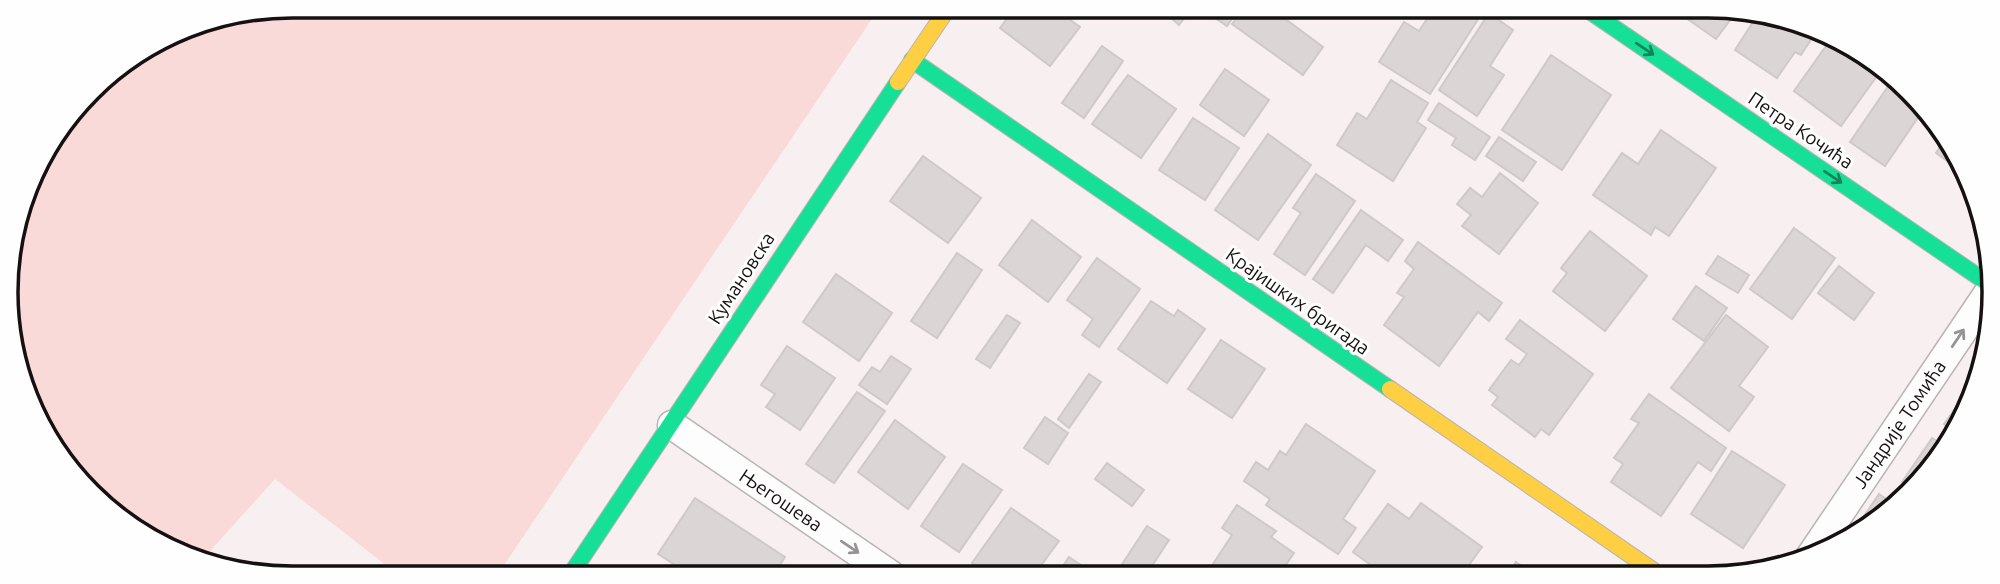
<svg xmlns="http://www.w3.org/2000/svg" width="2000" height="584" font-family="Ubuntu,sans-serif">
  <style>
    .green { fill: #fadad9 }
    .building { fill: #dbd5d5; stroke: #cfc9c9; stroke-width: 2 }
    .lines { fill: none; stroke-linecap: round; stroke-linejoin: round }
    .street-casing { stroke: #bab4b4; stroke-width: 31 }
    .fast-casing { stroke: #bab4b4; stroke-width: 18 }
    .slow-casing { stroke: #bab4b4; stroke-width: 18 }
    .street { stroke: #fefdfd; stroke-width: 28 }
    .fast { stroke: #16e098; stroke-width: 16 }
    .slow { stroke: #ffcf43; stroke-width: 16 }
    .oneway { stroke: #16835b }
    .oneway2 { stroke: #969393 }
    .labels { text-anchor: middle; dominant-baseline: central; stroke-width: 6; stroke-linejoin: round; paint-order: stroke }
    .street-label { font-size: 19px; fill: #161111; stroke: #fefefe }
    .rim { fill: none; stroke: #161111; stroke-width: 3.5 }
  </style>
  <rect width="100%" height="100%" fill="#f8f0f0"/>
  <path class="green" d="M 292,5 L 880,7 L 498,574 L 396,573 L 275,479 L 203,559 L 133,531 L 54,452 L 15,366 L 8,255 L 35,165 L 103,77 L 183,27 Z"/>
  <g class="building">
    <path d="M 1015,8 L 1054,8 L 1080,27 L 1050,66 L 1000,28 Z"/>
    <path d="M 1161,9 L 1191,9 L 1179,25 Z"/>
    <path d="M 1202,9 L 1239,9 L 1227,26 Z"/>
    <path d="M 1244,9 L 1272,9 L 1323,47 L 1303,75 L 1232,24 Z"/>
    <path d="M 1400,9 L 1421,10 L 1415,18 Z"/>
    <path d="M 1433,10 L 1484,10 L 1430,94 L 1379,62 L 1404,22 L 1419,31 Z"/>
    <path d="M 1676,11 L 1737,11 L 1716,39 Z"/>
    <path d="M 1760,11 L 1816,32 L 1801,55 L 1795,52 L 1777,78 L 1735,50 Z"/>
    <path d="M 1489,13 L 1513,30 L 1490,66 L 1504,75 L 1477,116 L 1439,90 Z"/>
    <path d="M 1831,39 L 1863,52 L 1862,54 L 1882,69 L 1841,126 L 1794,91 Z"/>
    <path d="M 1102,46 L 1123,61 L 1084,118 L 1062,103 Z"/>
    <path d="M 1551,55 L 1611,95 L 1562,170 L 1502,130 Z"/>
    <path d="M 1225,69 L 1269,100 L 1244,136 L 1200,105 Z"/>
    <path d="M 1128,75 L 1176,109 L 1141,158 L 1092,124 Z"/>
    <path d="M 1893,79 L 1923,110 L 1885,166 L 1850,142 Z"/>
    <path d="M 1391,80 L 1428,103 L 1417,122 L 1426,128 L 1393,181 L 1337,145 L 1357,113 L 1367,119 Z"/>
    <path d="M 1439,103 L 1490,137 L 1475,160 L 1452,145 L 1456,138 L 1428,120 Z"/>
    <path d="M 1193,118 L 1239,148 L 1205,200 L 1159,170 Z"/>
    <path d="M 1661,130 L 1716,168 L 1669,236 L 1655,227 L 1651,235 L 1593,195 L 1622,153 L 1638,164 Z"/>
    <path d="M 1268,134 L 1311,165 L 1258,240 L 1215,210 Z"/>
    <path d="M 1948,135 L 1963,172 L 1936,153 Z"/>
    <path d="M 1499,137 L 1536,162 L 1523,181 L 1486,156 Z"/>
    <path d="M 923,156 L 981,198 L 948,243 L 890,201 Z"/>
    <path d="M 1500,173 L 1538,203 L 1499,254 L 1462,226 L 1471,215 L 1457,204 L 1470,188 L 1482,197 Z"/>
    <path d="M 1316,174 L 1355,201 L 1305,275 L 1274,254 L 1301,213 L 1293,208 Z"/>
    <path d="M 1361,210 L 1403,240 L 1388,261 L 1366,245 L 1333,293 L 1313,279 Z"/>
    <path d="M 1032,220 L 1081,257 L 1048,302 L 999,265 Z"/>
    <path d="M 1794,228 L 1835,258 L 1792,319 L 1750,289 Z"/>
    <path d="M 1590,231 L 1647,276 L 1605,331 L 1553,291 L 1567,273 L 1561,268 Z"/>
    <path d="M 1418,242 L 1502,303 L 1489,321 L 1478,312 L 1439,366 L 1384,325 L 1404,297 L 1397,293 L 1414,269 L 1405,261 Z"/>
    <path d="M 957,253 L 982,270 L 937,338 L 911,321 Z"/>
    <path d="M 1718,256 L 1749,275 L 1738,293 L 1706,274 Z"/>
    <path d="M 1097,258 L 1140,289 L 1099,347 L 1082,335 L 1093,319 L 1067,300 Z"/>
    <path d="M 1839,266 L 1874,293 L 1854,320 L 1818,293 Z"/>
    <path d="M 836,274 L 892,313 L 859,361 L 803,322 Z"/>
    <path d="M 1696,286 L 1727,308 L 1704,341 L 1673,319 Z"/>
    <path d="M 1151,301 L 1174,316 L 1178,310 L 1205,329 L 1167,383 L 1118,349 Z"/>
    <path d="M 1007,315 L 1020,323 L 990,368 L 976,359 Z"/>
    <path d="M 1726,315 L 1768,347 L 1739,386 L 1754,397 L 1729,431 L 1671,388 Z"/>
    <path d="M 1520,320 L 1593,374 L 1549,435 L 1541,429 L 1535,437 L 1492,405 L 1498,397 L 1489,390 L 1511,360 L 1519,365 L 1527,354 L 1506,339 Z"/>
    <path d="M 1221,340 L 1265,369 L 1232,418 L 1188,389 Z"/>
    <path d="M 787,346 L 835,378 L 800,430 L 766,407 L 775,394 L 761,385 Z"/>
    <path d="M 891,356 L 911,369 L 887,404 L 859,385 L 872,367 L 880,372 Z"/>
    <path d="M 1089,374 L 1101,382 L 1069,428 L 1058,419 Z"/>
    <path d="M 1977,378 L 1978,379 L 1957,434 L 1944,424 Z"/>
    <path d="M 857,392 L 885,411 L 834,483 L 806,464 Z"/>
    <path d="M 1649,394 L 1726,448 L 1711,471 L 1698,462 L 1661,516 L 1611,482 L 1623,464 L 1614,458 L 1639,423 L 1631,419 Z"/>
    <path d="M 1045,417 L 1068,433 L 1048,464 L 1024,448 Z"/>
    <path d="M 895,420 L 945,457 L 908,509 L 858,472 Z"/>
    <path d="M 1306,424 L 1375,471 L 1343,519 L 1356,528 L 1338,554 L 1266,505 L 1270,499 L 1244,481 L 1256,462 L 1268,470 L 1280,451 L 1286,455 Z"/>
    <path d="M 1932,438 L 1947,447 L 1912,489 L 1902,482 Z"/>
    <path d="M 1732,451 L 1785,485 L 1743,548 L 1691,514 Z"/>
    <path d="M 1107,463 L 1144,490 L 1132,506 L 1095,479 Z"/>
    <path d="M 963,464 L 1002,490 L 959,552 L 921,526 Z"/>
    <path d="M 1879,494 L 1898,507 L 1867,527 L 1860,522 Z"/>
    <path d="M 695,498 L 785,557 L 774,574 L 689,574 L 658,554 Z"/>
    <path d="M 1421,503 L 1482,547 L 1461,576 L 1386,576 L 1353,552 L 1388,504 L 1409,519 Z"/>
    <path d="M 1237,505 L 1276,531 L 1271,537 L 1294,553 L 1279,575 L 1223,575 L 1211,567 L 1232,535 L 1222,528 Z"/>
    <path d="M 1011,508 L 1059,541 L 1034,575 L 989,575 L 972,563 Z"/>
    <path d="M 1147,526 L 1169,540 L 1146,575 L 1115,575 Z"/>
    <path d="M 1069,557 L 1096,575 L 1057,575 Z"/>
    <path d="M 1516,562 L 1535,576 L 1507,576 Z"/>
  </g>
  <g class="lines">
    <defs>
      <g id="street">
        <path d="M 672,425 L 891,575"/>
        <path d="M 1810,557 L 1989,292"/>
      </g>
      <g id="fast">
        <path d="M 1588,10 L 1989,284"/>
        <path d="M 912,60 L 1390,389"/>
        <path d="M 571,574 L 898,82"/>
      </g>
      <g id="slow">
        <path d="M 898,82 L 948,8"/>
        <path d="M 1390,389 L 1661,576"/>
      </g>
    </defs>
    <use href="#street" class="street-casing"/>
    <use href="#fast" class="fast-casing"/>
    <use href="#slow" class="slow-casing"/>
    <use href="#street" class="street"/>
    <use href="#fast" class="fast"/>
    <use href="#slow" class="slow"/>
  </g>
  <defs><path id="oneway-shaft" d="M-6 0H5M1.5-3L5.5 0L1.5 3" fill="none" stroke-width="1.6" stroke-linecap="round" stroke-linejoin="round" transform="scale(1.75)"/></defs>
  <g class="oneway">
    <use href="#oneway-shaft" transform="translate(1645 49) rotate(34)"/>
    <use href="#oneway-shaft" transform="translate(1833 177) rotate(34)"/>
  </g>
  <g class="oneway2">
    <use href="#oneway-shaft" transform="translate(1958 338) rotate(-56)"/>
    <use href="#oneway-shaft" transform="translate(850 547) rotate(34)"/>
  </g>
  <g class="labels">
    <g class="street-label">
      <text transform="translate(1801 130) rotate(34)">Петра Кочића</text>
      <text transform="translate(741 278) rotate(-57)">Кумановска</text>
      <text transform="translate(1298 301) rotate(35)">Крајишких бригада</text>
      <text transform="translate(1899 424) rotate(-56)">Јандрије Томића</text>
      <text transform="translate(781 500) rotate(34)">Његошева</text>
    </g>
  </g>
  <path d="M0 0H2000V584H0ZM292 18H1708A274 274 0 0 1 1982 292V292A274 274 0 0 1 1708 566H292A274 274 0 0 1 18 292V292A274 274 0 0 1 292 18Z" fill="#fefefe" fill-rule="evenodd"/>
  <path class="rim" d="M292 18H1708A274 274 0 0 1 1982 292V292A274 274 0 0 1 1708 566H292A274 274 0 0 1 18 292V292A274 274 0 0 1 292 18Z"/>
</svg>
